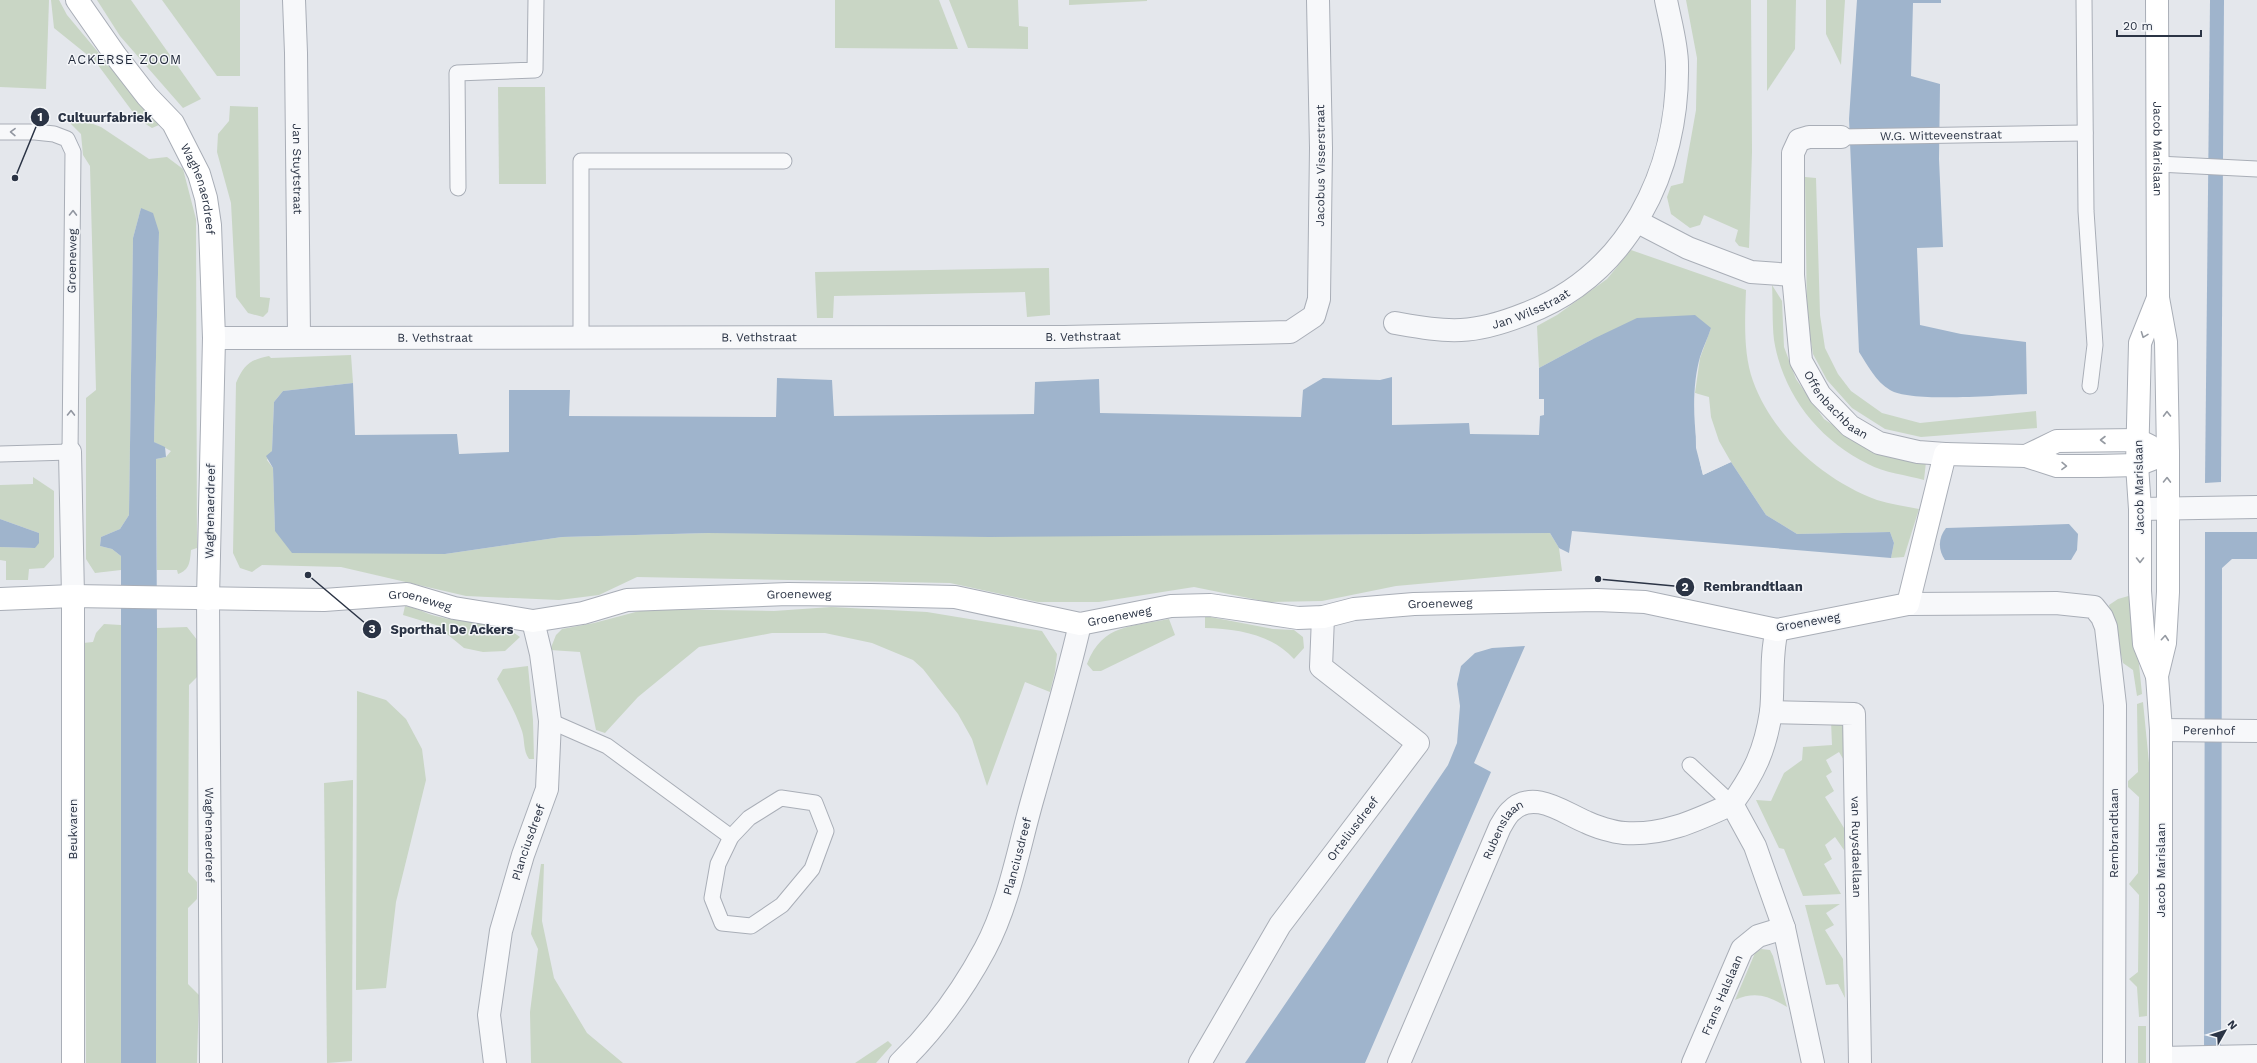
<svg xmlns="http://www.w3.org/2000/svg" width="2257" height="1063" font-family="'Work Sans',sans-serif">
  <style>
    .green { fill: #c9d6c5 }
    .water { fill: #9fb4cc }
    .pier { fill: #e4e7ec }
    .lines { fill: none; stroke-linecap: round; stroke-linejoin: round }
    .lane-casing { stroke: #a9aeb7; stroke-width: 17 }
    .street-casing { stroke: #a9aeb7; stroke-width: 24 }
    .secondary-casing { stroke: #a9aeb7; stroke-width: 24 }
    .lane { stroke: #f7f8fa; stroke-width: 15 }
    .street { stroke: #f7f8fa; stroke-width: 22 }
    .secondary { stroke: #fff; stroke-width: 22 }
    .oneway { stroke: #9196a0 }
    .oneway2 { stroke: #959aa2 }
    .labels { text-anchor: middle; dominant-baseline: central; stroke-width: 3; stroke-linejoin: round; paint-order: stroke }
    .street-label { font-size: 12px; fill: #2b3445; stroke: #f4f6f9 }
    .neighbourhood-label { font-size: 13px; letter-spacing: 1px; fill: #1d2536; stroke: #f4f6f9 }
    .leader { fill: none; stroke: #2b3445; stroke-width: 1.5 }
    .callout-dot { fill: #2b3445; stroke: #f4f6f9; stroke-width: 1.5 }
    .mark-label { font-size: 12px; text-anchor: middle; font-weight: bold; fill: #fff }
    .callout-label { font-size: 13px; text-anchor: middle; font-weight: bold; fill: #2b3445; stroke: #f4f6f9; stroke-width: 3; stroke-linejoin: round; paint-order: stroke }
  </style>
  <rect width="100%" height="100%" fill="#e4e7ec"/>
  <g class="green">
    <path d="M 0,0 L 49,0 L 46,89 L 0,87 Z"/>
    <path d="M 51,0 L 59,0 L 67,15 L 159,125 L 152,128 L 138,119 L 95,61 L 54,28 Z"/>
    <path d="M 97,0 L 131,0 L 201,99 L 183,108 L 120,36 Z"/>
    <path d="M 162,0 L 240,0 L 240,76 L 217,76 Z"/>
    <path d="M 835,0 L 939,0 L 958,49 L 835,48 Z"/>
    <path d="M 949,0 L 1018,0 L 1019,26 L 1028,27 L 1028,49 L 968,48 Z"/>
    <path d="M 1069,0 L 1147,0 L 1147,1 L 1069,5 Z"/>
    <path d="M 1686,0 L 1751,0 L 1752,152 L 1749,248 L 1739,246 L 1735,241 L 1738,230 L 1704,215 L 1700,225 L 1690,228 L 1671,214 L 1667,197 L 1671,186 L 1683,183 L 1696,110 L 1697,58 Z"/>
    <path d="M 1767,0 L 1796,0 L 1795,49 L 1767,91 Z"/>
    <path d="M 1826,0 L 1845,0 L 1841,65 L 1826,34 Z"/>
    <path d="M 498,87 L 545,87 L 546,184 L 499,184 Z"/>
    <path d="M 230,106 L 258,107 L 260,297 L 270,298 L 268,312 L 263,317 L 248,313 L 236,297 L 231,203 L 217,152 L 218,134 L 229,121 Z"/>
    <path d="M 67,120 L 88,122 L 101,127 L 149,159 L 167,157 L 183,169 L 196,219 L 197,548 L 191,550 C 190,561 190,570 178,574 L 177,570 L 157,570 L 156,459 L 166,457 L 171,451 L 154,442 L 159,232 L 141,208 L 133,238 L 129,515 L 120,529 L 101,537 L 100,546 L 112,549 L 121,556 L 121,570 L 95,573 L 86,559 L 86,398 L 96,390 L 90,166 L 83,155 L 81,134 Z"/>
    <path d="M 1805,177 L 1816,178 L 1820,315 L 1825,348 L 1838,374 L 1851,391 L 1882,413 L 1920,423 L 2036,411 L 2037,428 L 1921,437 L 1885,429 L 1852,408 L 1827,380 L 1813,354 L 1807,317 Z"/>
    <path d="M 1631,250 L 1746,290 C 1745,319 1743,353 1753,381 C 1773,436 1824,480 1877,500 C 1890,504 1905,506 1919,509 L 1904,557 L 1891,558 L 1894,543 L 1890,532 L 1797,534 L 1766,515 L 1731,462 L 1719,441 L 1711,417 L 1709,397 L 1695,393 L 1700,358 L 1711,328 L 1593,339 L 1539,368 L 1537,326 L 1557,315 L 1607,279 Z"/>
    <path d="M 1049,268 L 1050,315 L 1027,317 L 1025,292 L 834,296 L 833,318 L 817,318 L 815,272 Z"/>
    <path d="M 1772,285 L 1782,301 L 1784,347 L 1796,379 L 1824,419 L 1872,451 L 1926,462 L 1924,480 C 1907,475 1884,473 1868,464 C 1819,440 1783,395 1774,340 C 1772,322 1773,303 1772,285 Z"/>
    <path d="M 351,355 L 353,383 L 283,391 L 274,402 L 272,451 L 267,460 L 273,468 L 275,531 L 445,554 L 562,537 L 708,533 L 1269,535 L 1550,533 L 1559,548 L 1562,571 L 1396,586 L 1322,601 L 1268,602 L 1194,587 L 1099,602 L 1038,602 L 950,583 L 637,577 L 599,595 L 559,600 L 466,596 L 341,567 L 262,565 L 252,572 L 240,568 L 233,553 L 236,383 C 244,365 249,360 269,356 L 271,358 Z"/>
    <path d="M 33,477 L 54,491 L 54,557 L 44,568 L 29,569 L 28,580 L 6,580 L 6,561 L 0,560 L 0,547 L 35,548 L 39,533 L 0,519 L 0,485 L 33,484 Z"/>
    <path d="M 2132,595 L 2142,694 L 2137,696 L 2133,670 L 2123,663 L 2109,605 L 2118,599 Z"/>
    <path d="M 405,606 C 418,608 428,615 440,617 C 466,624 498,619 520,637 L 505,651 L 483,652 L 464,648 L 436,625 L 403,615 Z"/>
    <path d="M 831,607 L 927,612 L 1042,631 L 1057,654 L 1055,672 L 1050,692 L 1025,682 L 987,786 L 972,739 L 958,714 L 923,669 L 913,660 L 872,643 L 825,633 L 772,633 L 699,647 L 638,697 L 605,733 L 596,730 L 580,652 L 550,650 L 556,635 L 562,629 L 594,623 L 647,609 L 774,611 Z"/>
    <path d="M 1205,616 L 1273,629 L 1294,630 L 1303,637 L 1304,648 L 1294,659 C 1271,634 1238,629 1205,628 Z"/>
    <path d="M 1169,619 L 1175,635 L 1101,671 L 1093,671 L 1087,664 C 1103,623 1132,627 1169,619 Z"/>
    <path d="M 104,624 L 121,625 L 121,1063 L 86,1063 L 83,643 L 93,642 L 96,633 Z"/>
    <path d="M 187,627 L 198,641 L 198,676 L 189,685 L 188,872 L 197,882 L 197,899 L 188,908 L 188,984 L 199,995 L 197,1063 L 156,1063 L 157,628 Z"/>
    <path d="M 528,666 L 533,720 L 534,759 L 529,759 C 523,751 525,740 522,731 C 516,713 506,696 497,679 L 503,669 Z"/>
    <path d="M 357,691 L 386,700 L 406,719 L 422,749 L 426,780 L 396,902 L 386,988 L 356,990 Z"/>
    <path d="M 2143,702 L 2150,773 L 2147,1016 L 2139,1017 L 2137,987 L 2129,979 L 2138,972 L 2139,895 L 2129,884 L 2138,873 L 2139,797 L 2128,787 L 2128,781 L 2138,772 L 2137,704 Z"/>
    <path d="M 1831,721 L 1842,724 L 1846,730 L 1845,762 L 1839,752 L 1826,760 L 1832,772 L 1826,776 L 1834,791 L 1825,797 L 1844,828 L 1844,850 L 1835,837 L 1825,845 L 1832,859 L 1824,864 L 1841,894 L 1803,896 L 1784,849 L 1779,848 L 1756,800 L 1771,801 L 1784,773 L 1802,760 L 1803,747 L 1832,745 Z"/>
    <path d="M 353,780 L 352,1061 L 327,1063 L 324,783 Z"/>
    <path d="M 541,864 L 544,864 L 542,921 L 554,978 L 587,1033 L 623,1063 L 531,1063 L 530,1012 L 538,949 L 531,934 Z"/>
    <path d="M 1840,904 L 1826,913 L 1834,925 L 1825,930 L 1843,959 L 1845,998 L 1838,984 L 1826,985 L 1805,905 Z"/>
    <path d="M 1761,949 L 1770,950 L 1773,956 L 1787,1007 C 1768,996 1756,991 1735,1000 L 1755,953 Z"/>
    <rect x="2138" y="1026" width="8" height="37"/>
    <path d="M 888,1041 L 892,1045 L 876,1063 L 855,1063 Z"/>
  </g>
  <g class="water">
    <path d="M 1857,0 L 1941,0 L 1941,3 L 1913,3 L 1911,76 L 1940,84 L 1939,159 L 1943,247 L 1917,248 L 1920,325 L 1961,334 L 2026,342 L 2027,394 C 1999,395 1911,403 1890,390 C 1876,382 1867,364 1859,352 L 1849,119 Z"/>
    <path d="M 2210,0 L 2224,0 L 2221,482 L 2205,483 Z"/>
    <path d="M 141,208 L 153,213 L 159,232 L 154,442 L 165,447 L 166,457 L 156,459 L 157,628 L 156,1063 L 121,1063 L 121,556 L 112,549 L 100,546 L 101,537 L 120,529 L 129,515 L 133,238 Z"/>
    <path d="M 1695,315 L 1711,328 C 1708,338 1703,347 1700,357 C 1690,392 1694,440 1703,475 L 1731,462 L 1766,515 L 1797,534 L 1890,532 L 1894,543 L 1891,558 L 1572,531 L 1569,553 L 1559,548 L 1550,533 L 989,537 L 708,533 L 562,537 L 445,554 L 292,553 L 275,531 L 273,468 L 266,456 L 272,451 L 274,402 L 283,391 L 353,383 L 355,435 L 457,434 L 459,454 L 509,452 L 509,390 L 570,390 L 569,416 L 776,417 L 777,378 L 832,380 L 834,416 L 1034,414 L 1035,382 L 1099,379 L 1100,413 L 1301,417 L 1303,390 L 1323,378 L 1380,380 L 1392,377 L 1392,425 L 1469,423 L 1470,434 L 1539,435 L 1540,416 L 1544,415 L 1544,399 L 1539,399 L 1539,368 L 1593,339 L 1637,318 Z"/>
    <path d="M 0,519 L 39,533 L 39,543 L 35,548 L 0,547 Z"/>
    <path d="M 2069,524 L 2078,534 L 2077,550 L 2071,560 L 1945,560 C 1938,550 1938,538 1946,528 Z"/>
    <path d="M 2205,532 L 2257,532 L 2257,559 L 2232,559 L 2222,568 L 2221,1063 L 2204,1063 Z"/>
    <path d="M 1525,646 L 1474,763 L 1491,772 L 1365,1063 L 1245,1063 L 1448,765 L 1457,743 L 1460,706 L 1457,684 L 1461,666 L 1475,653 L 1492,648 Z"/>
  </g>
  <path class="pier" d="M 1695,393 L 1697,394 L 1698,447 L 1705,472 L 1730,460 L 1731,462 L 1703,475 L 1696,448 Z"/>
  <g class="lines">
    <defs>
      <g id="lane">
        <path d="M 2084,0 L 2086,211 L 2095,345 L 2090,386"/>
        <path d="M 0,132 L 35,132 L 54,134 L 67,139 L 73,152 L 70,452 L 0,454"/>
        <path id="s1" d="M 1841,137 L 2085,133"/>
        <path d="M 2158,164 L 2257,169"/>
        <path d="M 458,188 L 457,73 L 535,70 L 536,0"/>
        <path d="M 581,337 L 581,161 L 784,161"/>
        <path d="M 550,721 L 607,746 L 731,837"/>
        <path d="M 1690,765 L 1732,804"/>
        <path d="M 781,798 L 815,803 L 826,831 L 812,869 L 782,905 L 751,926 L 722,923 L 712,898 L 718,864 L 731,837 L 749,818 Z"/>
      </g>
      <g id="street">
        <path id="s2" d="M 294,0 L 296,53 L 299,337"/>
        <path id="s3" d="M 1841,137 L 1809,137 L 1799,140 L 1793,153 L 1793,275 L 1801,361 L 1820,395 L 1850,426 L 1879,443 L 1918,452 L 1945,454"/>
        <path d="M 1638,222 L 1688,248 L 1751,272 L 1793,275"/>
        <path id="s4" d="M 1395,323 C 1418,327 1439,331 1461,330 C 1484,329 1505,322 1525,314 C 1628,275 1679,171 1677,65 C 1677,44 1670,21 1666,0"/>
        <path id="s5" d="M 214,338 L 1064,337 L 1290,332 L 1314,316 L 1319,299 L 1321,148 L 1318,0"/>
        <path d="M 70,452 L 73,596"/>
        <path d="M 2140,509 L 2257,507"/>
        <path id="s6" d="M 208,599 L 211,1063"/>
        <path d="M 1908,604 L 2056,603 L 2094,607 L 2102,617 L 2106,627 L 2115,705 L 2114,1063"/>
        <path d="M 1777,630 C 1770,657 1774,685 1771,712 C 1765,751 1754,773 1732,804 L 1755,846 L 1784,928 L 1813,1063"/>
        <path id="s7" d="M 1771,712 L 1854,714 L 1860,1063"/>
        <path id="s8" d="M 2161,730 L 2257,731"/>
        <path d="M 2161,1058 L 2257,1056"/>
        <path id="s9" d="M 495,1063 L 489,1015 L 501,931 L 523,855 L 547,789 L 550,721 L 541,654 L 533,621"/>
        <path id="s10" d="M 900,1063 C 933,1031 963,990 985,949 C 1010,902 1019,845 1034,794 C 1050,737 1067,681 1080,624"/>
        <path id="s11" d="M 1200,1063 L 1280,925 L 1418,743 L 1321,667 L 1323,617"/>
        <path id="s12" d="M 1399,1063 L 1500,827 C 1503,822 1506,816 1510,812 C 1533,788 1564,813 1586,822 C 1596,827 1613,832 1624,833 C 1664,836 1697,820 1732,804"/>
        <path id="s13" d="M 1693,1063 L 1742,949 L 1758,936 L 1784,928"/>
      </g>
      <g id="secondary">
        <path id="s14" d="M 77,0 L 116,56 L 147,96 L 173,123 L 199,174 L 206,198 L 210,225 L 214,338 L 208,599"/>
        <path id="s15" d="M 2157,0 L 2158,298 L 2166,342 L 2168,453 L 2168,592 L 2165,643 L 2157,676 L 2161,730 L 2161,1063"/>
        <path d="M 2026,456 L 2057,441 L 2138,440 L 2150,446"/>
        <path d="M 73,596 L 73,1063"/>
        <path id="s16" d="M 0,599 L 73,596 L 324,600 L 407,594 L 454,608 L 533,621 L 583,613 L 627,600 L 788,594 L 871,595 L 955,597 L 1080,624 L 1171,606 L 1210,605 L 1298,618 L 1323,617 L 1354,609 L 1414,604 L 1597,600 L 1645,602 L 1777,630 L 1908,604 L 1945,454 L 2026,456 L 2057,466 L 2098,466 L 2137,465 L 2168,453"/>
        <path d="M 2157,676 L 2144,644 L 2140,591 L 2140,509 L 2137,465 L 2140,343 L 2158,298"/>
      </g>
    </defs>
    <use href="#lane" class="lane-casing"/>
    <use href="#street" class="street-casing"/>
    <use href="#secondary" class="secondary-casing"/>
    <use href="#lane" class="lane"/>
    <use href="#street" class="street"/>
    <use href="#secondary" class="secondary"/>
  </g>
  <defs><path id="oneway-chevron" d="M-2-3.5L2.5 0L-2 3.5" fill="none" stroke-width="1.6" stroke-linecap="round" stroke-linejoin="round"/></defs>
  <g class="oneway">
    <use href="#oneway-chevron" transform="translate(13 132) rotate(-179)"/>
    <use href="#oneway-chevron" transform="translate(73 213) rotate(-89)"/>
    <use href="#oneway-chevron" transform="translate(71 413) rotate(-89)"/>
  </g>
  <g class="oneway2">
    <use href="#oneway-chevron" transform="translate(2144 335) rotate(111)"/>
    <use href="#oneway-chevron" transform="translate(2167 414) rotate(-91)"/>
    <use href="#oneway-chevron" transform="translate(2103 440) rotate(180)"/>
    <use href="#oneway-chevron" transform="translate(2064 466) rotate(1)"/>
    <use href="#oneway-chevron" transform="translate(2167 480) rotate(-89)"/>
    <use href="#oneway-chevron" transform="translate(2140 560) rotate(90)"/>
    <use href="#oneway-chevron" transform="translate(2165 638) rotate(-85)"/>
  </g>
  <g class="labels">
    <g class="street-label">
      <text stroke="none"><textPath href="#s1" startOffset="100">W.G. Witteveenstraat</textPath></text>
      <text stroke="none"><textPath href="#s15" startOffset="149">Jacob Marislaan</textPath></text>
      <text stroke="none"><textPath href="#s5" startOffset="1256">Jacobus Visserstraat</textPath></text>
      <text stroke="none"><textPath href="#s2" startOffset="169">Jan Stuytstraat</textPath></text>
      <text stroke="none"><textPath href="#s14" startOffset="228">Waghenaerdreef</textPath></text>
      <text transform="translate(72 261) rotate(-89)">Groeneweg</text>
      <text stroke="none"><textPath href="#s4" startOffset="140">Jan Wilsstraat</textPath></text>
      <text stroke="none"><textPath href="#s5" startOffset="545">B. Vethstraat</textPath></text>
      <text stroke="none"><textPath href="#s5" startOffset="869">B. Vethstraat</textPath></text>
      <text stroke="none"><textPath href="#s5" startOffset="221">B. Vethstraat</textPath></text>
      <text stroke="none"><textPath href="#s3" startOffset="322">Offenbachbaan</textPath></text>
      <text transform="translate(2139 487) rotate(-91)">Jacob Marislaan</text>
      <text transform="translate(210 511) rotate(-89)">Waghenaerdreef</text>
      <text stroke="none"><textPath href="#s16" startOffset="805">Groeneweg</textPath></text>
      <text stroke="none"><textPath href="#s16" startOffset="421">Groeneweg</textPath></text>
      <text stroke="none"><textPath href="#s16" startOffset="1453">Groeneweg</textPath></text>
      <text stroke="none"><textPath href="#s16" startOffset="1129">Groeneweg</textPath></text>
      <text transform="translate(1808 622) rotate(-10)">Groeneweg</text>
      <text stroke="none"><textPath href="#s8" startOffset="48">Perenhof</textPath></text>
      <text transform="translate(73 829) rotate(-90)">Beukvaren</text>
      <text stroke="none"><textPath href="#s11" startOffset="280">Orteliusdreef</textPath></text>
      <text transform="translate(2114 833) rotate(-90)">Rembrandtlaan</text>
      <text stroke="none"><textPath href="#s12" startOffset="256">Rubenslaan</textPath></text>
      <text stroke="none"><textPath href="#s6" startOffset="236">Waghenaerdreef</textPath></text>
      <text stroke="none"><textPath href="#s9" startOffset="226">Planciusdreef</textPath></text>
      <text stroke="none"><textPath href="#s7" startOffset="216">van Ruysdaellaan</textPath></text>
      <text stroke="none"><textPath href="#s10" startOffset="241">Planciusdreef</textPath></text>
      <text transform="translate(2161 870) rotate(-90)">Jacob Marislaan</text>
      <text stroke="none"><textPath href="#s13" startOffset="74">Frans Halslaan</textPath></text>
    </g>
    <g class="neighbourhood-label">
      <text x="125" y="59">ACKERSE ZOOM</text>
    </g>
  </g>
  <path class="leader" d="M15 178L40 117M1598 579L1685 587M308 575L372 629"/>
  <g class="callout-dot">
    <circle cx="15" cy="178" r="4"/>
    <circle cx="1598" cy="579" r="4"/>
    <circle cx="308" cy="575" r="4"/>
    <circle cx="40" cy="117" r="10"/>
    <circle cx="1685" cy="587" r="10"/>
    <circle cx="372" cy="629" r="10"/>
  </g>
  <g class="mark-label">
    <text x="40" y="121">1</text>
    <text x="1685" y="591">2</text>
    <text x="372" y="633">3</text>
  </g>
  <g class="callout-label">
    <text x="105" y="122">Cultuurfabriek</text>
    <text x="1753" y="591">Rembrandtlaan</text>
    <text x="452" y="634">Sporthal De Ackers</text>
  </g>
  <g transform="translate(2225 1031) rotate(51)" stroke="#f4f6f9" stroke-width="3" paint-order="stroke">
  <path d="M0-3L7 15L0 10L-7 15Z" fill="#2b3445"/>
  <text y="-6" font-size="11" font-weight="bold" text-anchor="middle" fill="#2b3445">N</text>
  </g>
  <path d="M2117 30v6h84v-6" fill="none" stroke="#2b3445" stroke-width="2"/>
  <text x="2123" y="30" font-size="12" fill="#2b3445" stroke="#f4f6f9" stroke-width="3" paint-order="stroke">20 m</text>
</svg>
